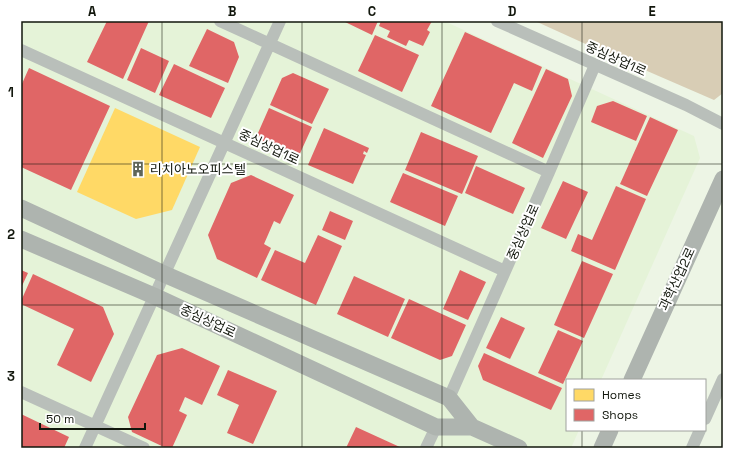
<svg xmlns="http://www.w3.org/2000/svg" width="744" height="469" font-family="'Space Grotesk','Noto Sans KR',sans-serif">
	<style>
		.built { fill: #e5f3d8 }
		.forest { fill: #d8cdb5 }
		.homes { fill: #ffd966 }
		.shops { fill: #e06666 }
		.lines { fill: none; stroke-linecap: round; stroke-linejoin: round }
		.street { stroke: #b9bfba; stroke-width: 12 }
		.secondary { stroke: #aeb4af; stroke-width: 17 }
		.grid { fill: none; stroke: #12170d; stroke-width: 1; stroke-opacity: 0.55 }
		.labels { text-anchor: middle; dominant-baseline: central; stroke-width: 4; stroke-linejoin: round; paint-order: stroke }
		.street-label { font-size: 13px; fill: #12170d; stroke: #fff }
		.poi-label { font-size: 13px; fill: #12170d; stroke: #fff; text-anchor: start }
		.neatline { fill: none; stroke: #12170d; stroke-width: 1.5 }
		.grid-label { font-size: 13px; text-anchor: middle; font-weight: bold; fill: #12170d }
	</style>
	<rect width="100%" height="100%" fill="#edf5e5"/>
	<path class="built" d="M 21,21 L 444,21 L 694,136 L 700,158 L 601,380 L 567,380 L 567,430 L 579,430 L 571,448 L 21,448 Z"/>
	<path class="forest" d="M 535,21 L 723,21 L 723,93 L 714,100 L 601,51 Z"/>
	<path class="homes" d="M 115,108 L 200,147 L 172,210 L 136,219 L 77,192 Z"/>
	<path class="shops" d="M 107,21 L 149,21 L 123,79 L 87,62 Z
		M 343,21 L 378,21 L 372,35 Z
		M 381,21 L 432,21 L 427,30 L 430,32 L 423,46 L 409,40 L 406,46 L 387,37 L 390,31 L 379,26 Z
		M 207,29 L 234,42 L 239,57 L 228,83 L 189,66 Z
		M 465,32 L 542,67 L 532,91 L 514,83 L 491,133 L 431,106 Z
		M 375,35 L 419,55 L 402,92 L 358,71 Z
		M 141,48 L 169,61 L 155,93 L 127,80 Z
		M 174,64 L 225,88 L 211,118 L 159,95 Z
		M 29,68 L 110,106 L 71,190 L 21,167 L 21,86 Z
		M 546,69 L 568,79 L 572,96 L 543,158 L 512,143 Z
		M 293,73 L 329,89 L 312,124 L 270,105 L 282,78 Z
		M 613,101 L 647,116 L 636,141 L 591,122 L 597,106 Z
		M 269,108 L 312,127 L 297,160 L 260,144 L 258,133 Z
		M 650,117 L 678,130 L 647,196 L 620,184 Z
		M 324,128 L 369,148 L 367,153 L 364,151 L 363,154 L 366,155 L 353,184 L 308,165 Z
		M 421,132 L 478,156 L 462,194 L 405,170 Z
		M 476,166 L 525,188 L 513,214 L 465,193 Z
		M 403,173 L 458,196 L 445,226 L 390,202 Z
		M 251,175 L 294,195 L 280,224 L 274,221 L 264,244 L 271,248 L 257,278 L 217,259 L 208,235 L 231,183 Z
		M 563,181 L 588,192 L 566,239 L 541,228 Z
		M 616,186 L 646,199 L 615,270 L 571,251 L 578,234 L 592,240 Z
		M 330,211 L 353,221 L 345,240 L 322,230 Z
		M 318,235 L 342,246 L 316,305 L 261,280 L 275,250 L 305,263 Z
		M 582,261 L 613,274 L 584,338 L 554,325 Z
		M 21,270 L 28,273 L 21,288 Z
		M 460,270 L 486,282 L 468,320 L 443,309 Z
		M 33,274 L 103,307 L 114,334 L 91,382 L 57,365 L 74,329 L 21,304 L 21,301 Z
		M 354,276 L 405,299 L 388,337 L 337,314 Z
		M 409,299 L 466,325 L 452,356 L 440,360 L 391,338 Z
		M 501,317 L 525,328 L 510,359 L 486,348 Z
		M 558,330 L 583,341 L 563,384 L 538,373 Z
		M 182,348 L 220,366 L 202,405 L 185,397 L 179,411 L 187,415 L 172,448 L 166,448 L 132,432 L 128,417 L 157,355 Z
		M 484,353 L 562,388 L 551,410 L 483,380 L 478,366 Z
		M 228,370 L 277,391 L 253,444 L 227,433 L 239,405 L 217,395 Z
		M 21,414 L 69,437 L 64,448 L 21,448 Z
		M 356,427 L 402,448 L 346,448 Z"/>
	<g class="lines">
		<path class="street" d="M 220,21 L 549,172
			M 497,21 L 686,105 L 723,124
			M 21,50 L 505,271
			M 21,392 L 144,448
			M 449,398 L 549,172 L 595,65
			M 705,419 L 723,379
			M 85,448 L 280,21
			M 426,448 L 436,427
			M 692,448 L 700,430"/>
		<path class="secondary" d="M 21,208 L 164,274 L 449,398 L 472,427
			M 21,239 L 154,296 L 436,427 L 472,427 L 519,448
			M 632,380 L 723,179
			M 602,448 L 610,430"/>
	</g>
	<path class="grid" d="M 162,21 L 162,448M 302,21 L 302,448M 442,21 L 442,448M 582,21 L 582,380M 21,164 L 723,164M 21,305 L 723,305M 582,430 L 582,448"/>
	<defs>
		<g id="building-bare" transform="scale(1.2)"><path d="M-4-6H4V6H1V3H-1V6H-4ZM-2.5-4.3h1.7v1.8h-1.7ZM.8-4.3h1.7v1.8H.8ZM-2.5-1h1.7V.8h-1.7ZM.8-1h1.7V.8H.8Z" fill="#5f6559" stroke="#fff" stroke-width="2.5" paint-order="stroke"/></g>
	</defs>
	<g fill-rule="evenodd">
		<use href="#building-bare" x="138" y="169"/>
	</g>
	<g class="labels">
		<g class="street-label">
			<text transform="translate(616 59) rotate(24)">중심상업1로</text>
			<text transform="translate(269 147) rotate(25)">중심상업1로</text>
			<text transform="translate(523 232) rotate(-66)">중심상업로</text>
			<text transform="translate(677 279) rotate(-65)">과학산업2로</text>
			<text transform="translate(208 321) rotate(25)">중심상업로</text>
		</g>
		<g class="poi-label">
			<text x="150" y="169">리치아노오피스텔</text>
		</g>
	</g>
	<rect width="744" height="469" fill="none" stroke="#ffffff" stroke-width="44"/>
	<rect x="566" y="379" width="140" height="52" fill="#ffffff" stroke="#a0a29e"/>
	<rect x="574" y="389" width="20" height="12" fill="#ffd966" stroke="#a0a29e"/>
	<text x="602" y="399" font-size="12" fill="#12170d">Homes</text>
	<rect x="574" y="409" width="20" height="12" fill="#e06666" stroke="#a0a29e"/>
	<text x="602" y="419" font-size="12" fill="#12170d">Shops</text>
	<path d="M40 423v6h105v-6" fill="none" stroke="#12170d" stroke-width="2"/>
	<text x="46" y="423" font-size="12" fill="#12170d" stroke="#ffffff" stroke-width="3" paint-order="stroke">50 m</text>
	<rect x="22" y="22" width="700" height="425" class="neatline"/>
	<g class="grid-label">
		<text x="92" y="16">A</text>
		<text x="232" y="16">B</text>
		<text x="372" y="16">C</text>
		<text x="512" y="16">D</text>
		<text x="652" y="16">E</text>
		<text x="11" y="97">1</text>
		<text x="11" y="239">2</text>
		<text x="11" y="381">3</text>
	</g>
</svg>
